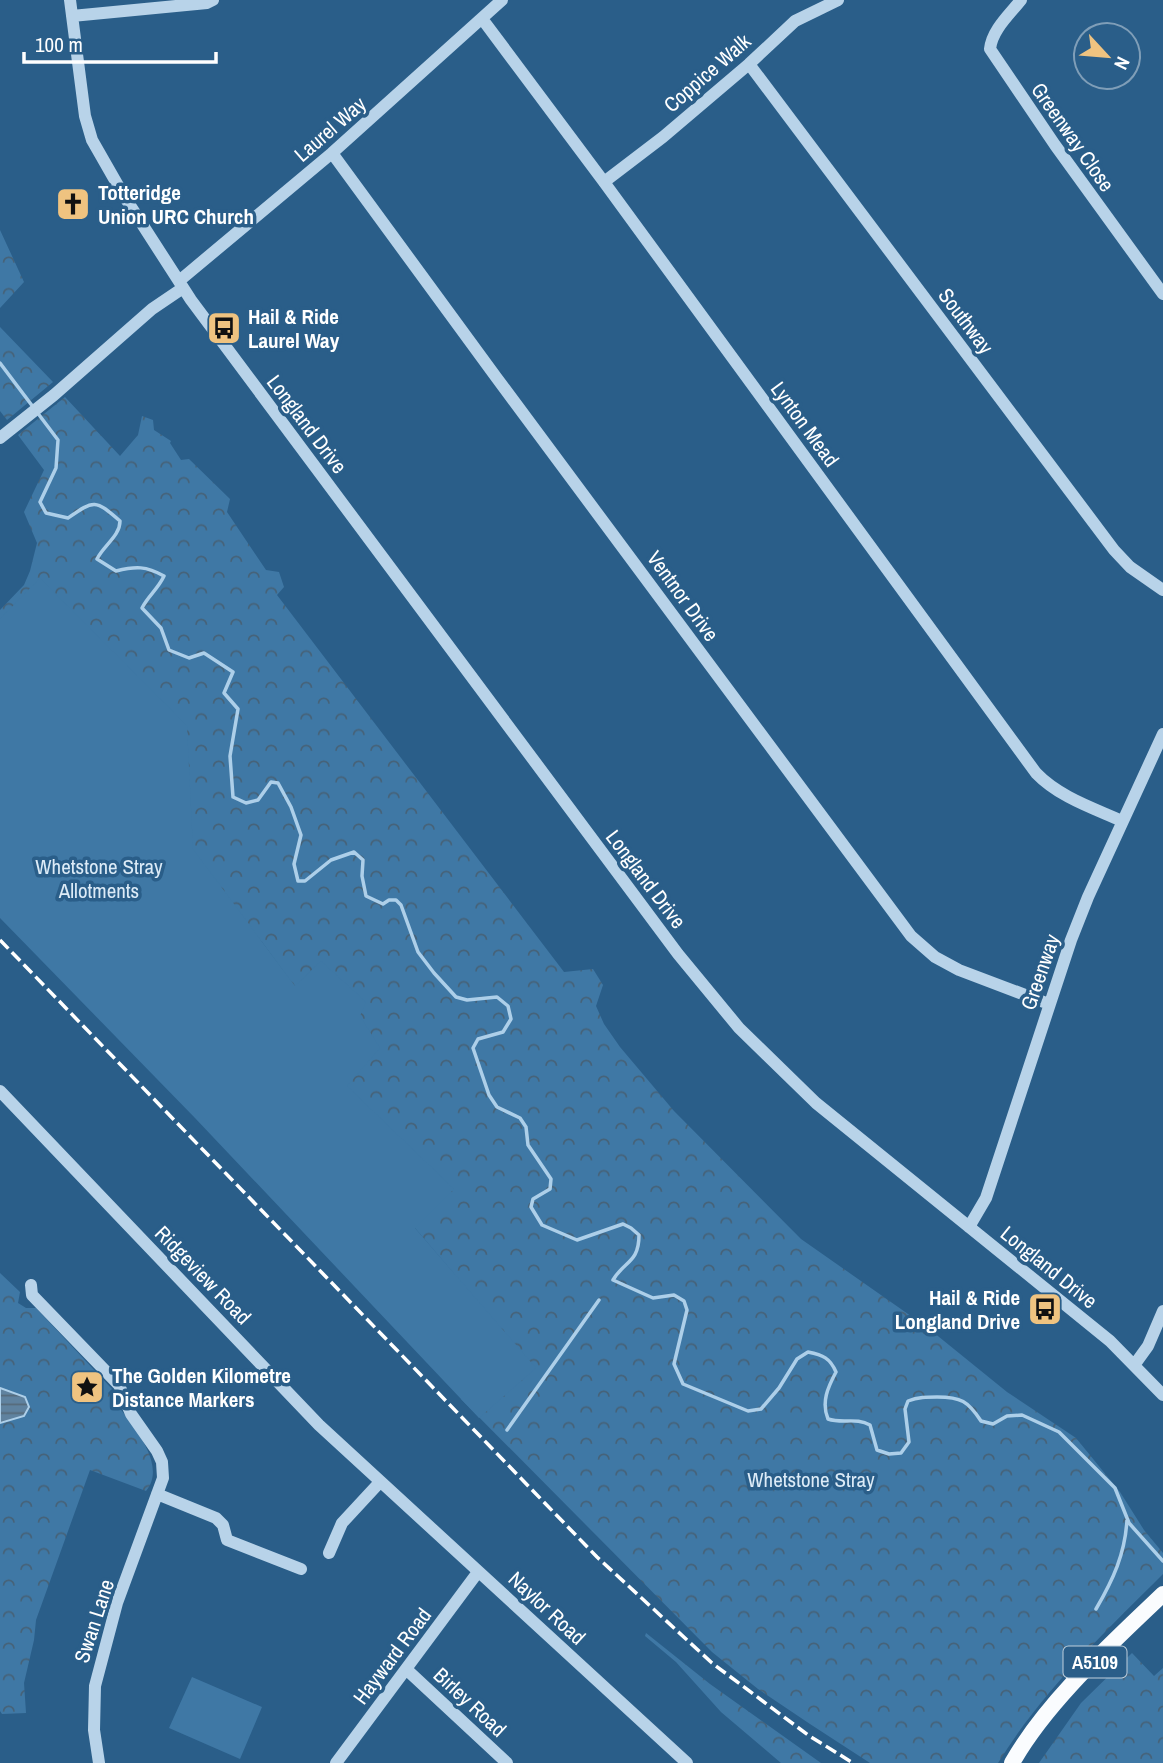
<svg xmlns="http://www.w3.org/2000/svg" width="1163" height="1763" font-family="'Archivo Narrow',sans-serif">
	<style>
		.forest { fill: url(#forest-crowns) }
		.garden { fill: #3f78a5 }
		.water { fill: url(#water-rules); stroke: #adcfe9; stroke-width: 2 }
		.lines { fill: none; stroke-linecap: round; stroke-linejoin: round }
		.stream { stroke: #adcfe9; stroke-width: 3.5 }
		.minor { stroke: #b8d3e9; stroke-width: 12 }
		.major { stroke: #fafcfe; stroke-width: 16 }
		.rail { stroke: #fff; stroke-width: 3.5; stroke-dasharray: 12 5; stroke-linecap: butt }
		.labels { text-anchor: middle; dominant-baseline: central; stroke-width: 7; stroke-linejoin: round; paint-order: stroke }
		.shield { fill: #2a5e89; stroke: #bfcfdc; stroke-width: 2 }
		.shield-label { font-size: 19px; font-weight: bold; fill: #fff }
		.street-label { font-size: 21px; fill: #fff; stroke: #2a5e89 }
		.poi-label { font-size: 21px; font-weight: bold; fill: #fff; stroke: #2a5e89; text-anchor: start }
		.park-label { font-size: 21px; fill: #dcebf7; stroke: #2a5e89 }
	</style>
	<defs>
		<pattern id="forest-crowns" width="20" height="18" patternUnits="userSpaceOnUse" patternTransform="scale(1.75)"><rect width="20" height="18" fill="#3f78a5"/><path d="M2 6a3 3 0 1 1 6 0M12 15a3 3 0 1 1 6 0" fill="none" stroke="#466278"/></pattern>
		<pattern id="water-rules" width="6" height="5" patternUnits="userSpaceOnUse" patternTransform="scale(1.75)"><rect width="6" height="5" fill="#5f829f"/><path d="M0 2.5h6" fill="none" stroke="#566a7a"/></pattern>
	</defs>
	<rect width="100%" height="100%" fill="#2a5e89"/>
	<path class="forest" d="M 0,230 L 24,282 L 0,308 Z
		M 0,327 L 53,382 L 7,420 L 0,411 Z
		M 65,397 L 120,456 L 138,435 L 142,416 L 153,420 L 154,430 L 171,441 L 170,443 L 181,460 L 189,459 L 230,499 L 227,512 L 266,570 L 279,572 L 284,587 L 277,595 L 564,972 L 593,969 L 603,985 L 596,1006 L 604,1024 L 620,1047 L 674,1111 L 801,1239 L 928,1328 L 1007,1392 L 1076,1438 L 1120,1492 L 1144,1530 L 1163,1553 L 1163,1574 C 1102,1635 1044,1689 998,1763 L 870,1763 L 810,1724 L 758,1689 L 712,1652 L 461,1399 L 465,1378 L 455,1275 L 415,1228 L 348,1108 L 295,987 L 262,942 L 0,650 L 0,610 L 24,585 L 30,571 L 37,543 L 24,512 L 44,470 L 18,435 Z
		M 0,1273 L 20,1292 L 18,1303 L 26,1308 L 36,1308 L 112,1389 L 108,1393 C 125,1417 170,1462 146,1491 L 90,1470 L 36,1620 L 34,1640 L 24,1683 L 26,1713 L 2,1714 L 0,1711 Z
		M 646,1633 L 710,1684 L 821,1763 L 781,1763 L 721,1712 L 676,1662 L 645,1636 Z
		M 1132,1653 L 1154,1676 L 1163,1668 L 1163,1763 L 1039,1763 L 1081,1703 Z"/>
	<path class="garden" d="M 40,578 L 187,726 L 193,849 L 295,986 L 321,961 L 366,1002 L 360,1016 L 380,1048 L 347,1086 L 454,1189 L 415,1228 L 536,1368 L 479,1418 L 195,1118 L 0,918 L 0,619 Z
		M 192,1677 L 262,1707 L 240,1759 L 169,1728 Z"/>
	<path class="water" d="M 0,1388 L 25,1397 L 29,1407 L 24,1416 L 0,1423 Z"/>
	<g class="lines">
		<path class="stream" d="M 0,363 L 58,440 L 56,468 L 40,502 L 46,513 L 68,518 C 94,500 95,499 120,521 C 120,536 104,545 97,559 L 116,571 C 136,566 146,566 164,576 C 158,589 148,596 142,608 L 161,628 L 169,650 L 189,658 L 204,653 L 233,672 L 224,693 L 238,709 L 230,756 L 233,797 L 246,803 L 258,800 L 271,782 L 278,783 L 291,807 L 301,835 L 294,864 L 298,881 L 305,881 L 331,860 L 354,852 L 363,860 L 362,876 L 366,896 L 383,904 L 389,900 L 396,900 L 401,905 L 418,952 L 434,973 L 456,997 L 467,1000 L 497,997 L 508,1006 L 511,1019 L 503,1032 L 478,1039 L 473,1048 L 489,1095 L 497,1107 L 520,1118 L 526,1127 L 528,1145 L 551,1179 L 550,1189 L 533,1199 L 531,1207 L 542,1225 L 577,1240 L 623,1224 L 631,1228 L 639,1235 C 639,1263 624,1261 613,1280 L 653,1298 L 674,1295 L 684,1301 L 687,1310 L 674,1364 L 683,1384 L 748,1411 L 761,1409 L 779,1388 L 797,1359 L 808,1352 C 823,1355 830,1358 836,1372 C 828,1387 821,1402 828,1419 C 843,1424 856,1417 870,1425 L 877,1450 L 889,1454 L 901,1453 L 909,1442 L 905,1409 L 908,1401 C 918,1397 927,1397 937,1397 C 961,1397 968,1401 981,1421 L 993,1424 L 1007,1416 L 1022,1415 L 1059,1432 L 1115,1488 L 1129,1523 L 1163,1561
			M 507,1430 L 599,1300
			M 1096,1609 C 1113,1580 1125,1554 1127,1520"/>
		<path class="minor" d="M 70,0 L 85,116 L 92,140 L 124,196 L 191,300 L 678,954 L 739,1028 L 816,1103 L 1110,1341 L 1163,1395
			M 1021,0 C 1009,15 992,30 990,49 L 1055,145 L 1163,294
			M 72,16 L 207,3 L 213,0
			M 483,20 L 604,182 L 1036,773 C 1059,797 1093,808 1122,821
			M 749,64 L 1114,550 L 1130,567 L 1163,590
			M 332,153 L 496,377 L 911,936 L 935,957 L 959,970 L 1049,1004
			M 604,182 L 663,137 L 749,64 L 795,21 L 838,0
			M 179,281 L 332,153 L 502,0
			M 0,438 L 54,395 L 152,309 L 183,288
			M 0,1091 L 319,1425 L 687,1763
			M 969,1227 L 986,1198 L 1071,940 L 1088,897 L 1163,734
			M 31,1285 L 32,1295 L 119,1385 L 131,1414 L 157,1451 L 162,1462 L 163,1478 L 117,1603 L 95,1686 L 94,1730 L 99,1763
			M 1135,1364 L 1148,1346 L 1163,1311
			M 157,1494 L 216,1518 L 223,1525 L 227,1540 L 301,1569
			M 329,1553 L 342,1523 L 380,1482
			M 406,1669 L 507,1763
			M 336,1763 L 478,1572"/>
		<path class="major" d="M 1012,1763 C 1047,1701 1112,1643 1163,1594"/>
		<path class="rail" d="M 0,940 L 597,1557 L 712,1663 L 808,1735 L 853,1763"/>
	</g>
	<defs>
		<g id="church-square" transform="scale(1.75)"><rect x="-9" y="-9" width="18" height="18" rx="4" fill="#efc380" stroke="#2a5e89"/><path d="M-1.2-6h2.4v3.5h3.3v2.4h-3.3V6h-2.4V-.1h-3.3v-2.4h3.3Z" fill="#111"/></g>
		<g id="bus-square" transform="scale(1.75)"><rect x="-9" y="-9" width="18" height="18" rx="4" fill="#efc380" stroke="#2a5e89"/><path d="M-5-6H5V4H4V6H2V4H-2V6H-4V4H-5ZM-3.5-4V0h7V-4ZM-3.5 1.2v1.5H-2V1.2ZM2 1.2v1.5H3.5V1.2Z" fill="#111"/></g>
		<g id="sight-square" transform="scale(1.75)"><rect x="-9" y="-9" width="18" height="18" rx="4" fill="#efc380" stroke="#2a5e89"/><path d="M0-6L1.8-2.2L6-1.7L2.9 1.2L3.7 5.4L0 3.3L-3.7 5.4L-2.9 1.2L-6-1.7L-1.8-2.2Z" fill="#111"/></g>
	</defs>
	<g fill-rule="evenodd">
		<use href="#church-square" x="73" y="204"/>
		<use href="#bus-square" x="224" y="328"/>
		<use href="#bus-square" x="1045" y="1309"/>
		<use href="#sight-square" x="87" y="1387"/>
	</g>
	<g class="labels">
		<rect class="shield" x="1063.5" y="1646.5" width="63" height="31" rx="5"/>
		<g class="shield-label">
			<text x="1095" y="1662">A5109</text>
		</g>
		<g class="street-label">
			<text transform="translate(707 73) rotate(-41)">Coppice Walk</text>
			<text transform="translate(330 129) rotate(-41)">Laurel Way</text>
			<text transform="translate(1073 137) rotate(55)">Greenway Close</text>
			<text transform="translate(966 321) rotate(53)">Southway</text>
			<text transform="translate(307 424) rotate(53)">Longland Drive</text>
			<text transform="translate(805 424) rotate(54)">Lynton Mead</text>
			<text transform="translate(683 596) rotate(54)">Ventnor Drive</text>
			<text transform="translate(646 879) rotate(53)">Longland Drive</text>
			<text transform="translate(1040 972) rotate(-71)">Greenway</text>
			<text transform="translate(1049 1267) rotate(39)">Longland Drive</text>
			<text transform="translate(203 1275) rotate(46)">Ridgeview Road</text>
			<text transform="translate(547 1608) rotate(43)">Naylor Road</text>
			<text transform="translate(94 1621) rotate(-72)">Swan Lane</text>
			<text transform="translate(392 1656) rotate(-53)">Hayward Road</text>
			<text transform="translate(470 1702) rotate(43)">Birley Road</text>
		</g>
		<g class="poi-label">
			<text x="98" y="192">Totteridge<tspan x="98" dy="24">Union URC Church</tspan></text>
			<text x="248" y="316">Hail &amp; Ride<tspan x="248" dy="24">Laurel Way</tspan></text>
			<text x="1020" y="1297" text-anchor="end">Hail &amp; Ride<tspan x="1020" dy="24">Longland Drive</tspan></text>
			<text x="112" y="1375">The Golden Kilometre<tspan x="112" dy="24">Distance Markers</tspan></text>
		</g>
		<g class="park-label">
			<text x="99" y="866">Whetstone Stray<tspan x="99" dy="24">Allotments</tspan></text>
			<text x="811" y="1479">Whetstone Stray</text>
		</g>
	</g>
	<g transform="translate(1107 56) rotate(116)"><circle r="33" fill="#2a5e89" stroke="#7f9eb8" stroke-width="2"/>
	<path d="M0-5L12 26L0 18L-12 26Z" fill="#efc380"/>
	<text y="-10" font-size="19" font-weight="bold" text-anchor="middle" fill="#ffffff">N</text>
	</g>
	<path d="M24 52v10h192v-10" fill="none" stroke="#ffffff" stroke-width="3.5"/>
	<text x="35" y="52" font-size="21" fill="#ffffff" stroke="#2a5e89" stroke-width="5" paint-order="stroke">100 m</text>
</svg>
